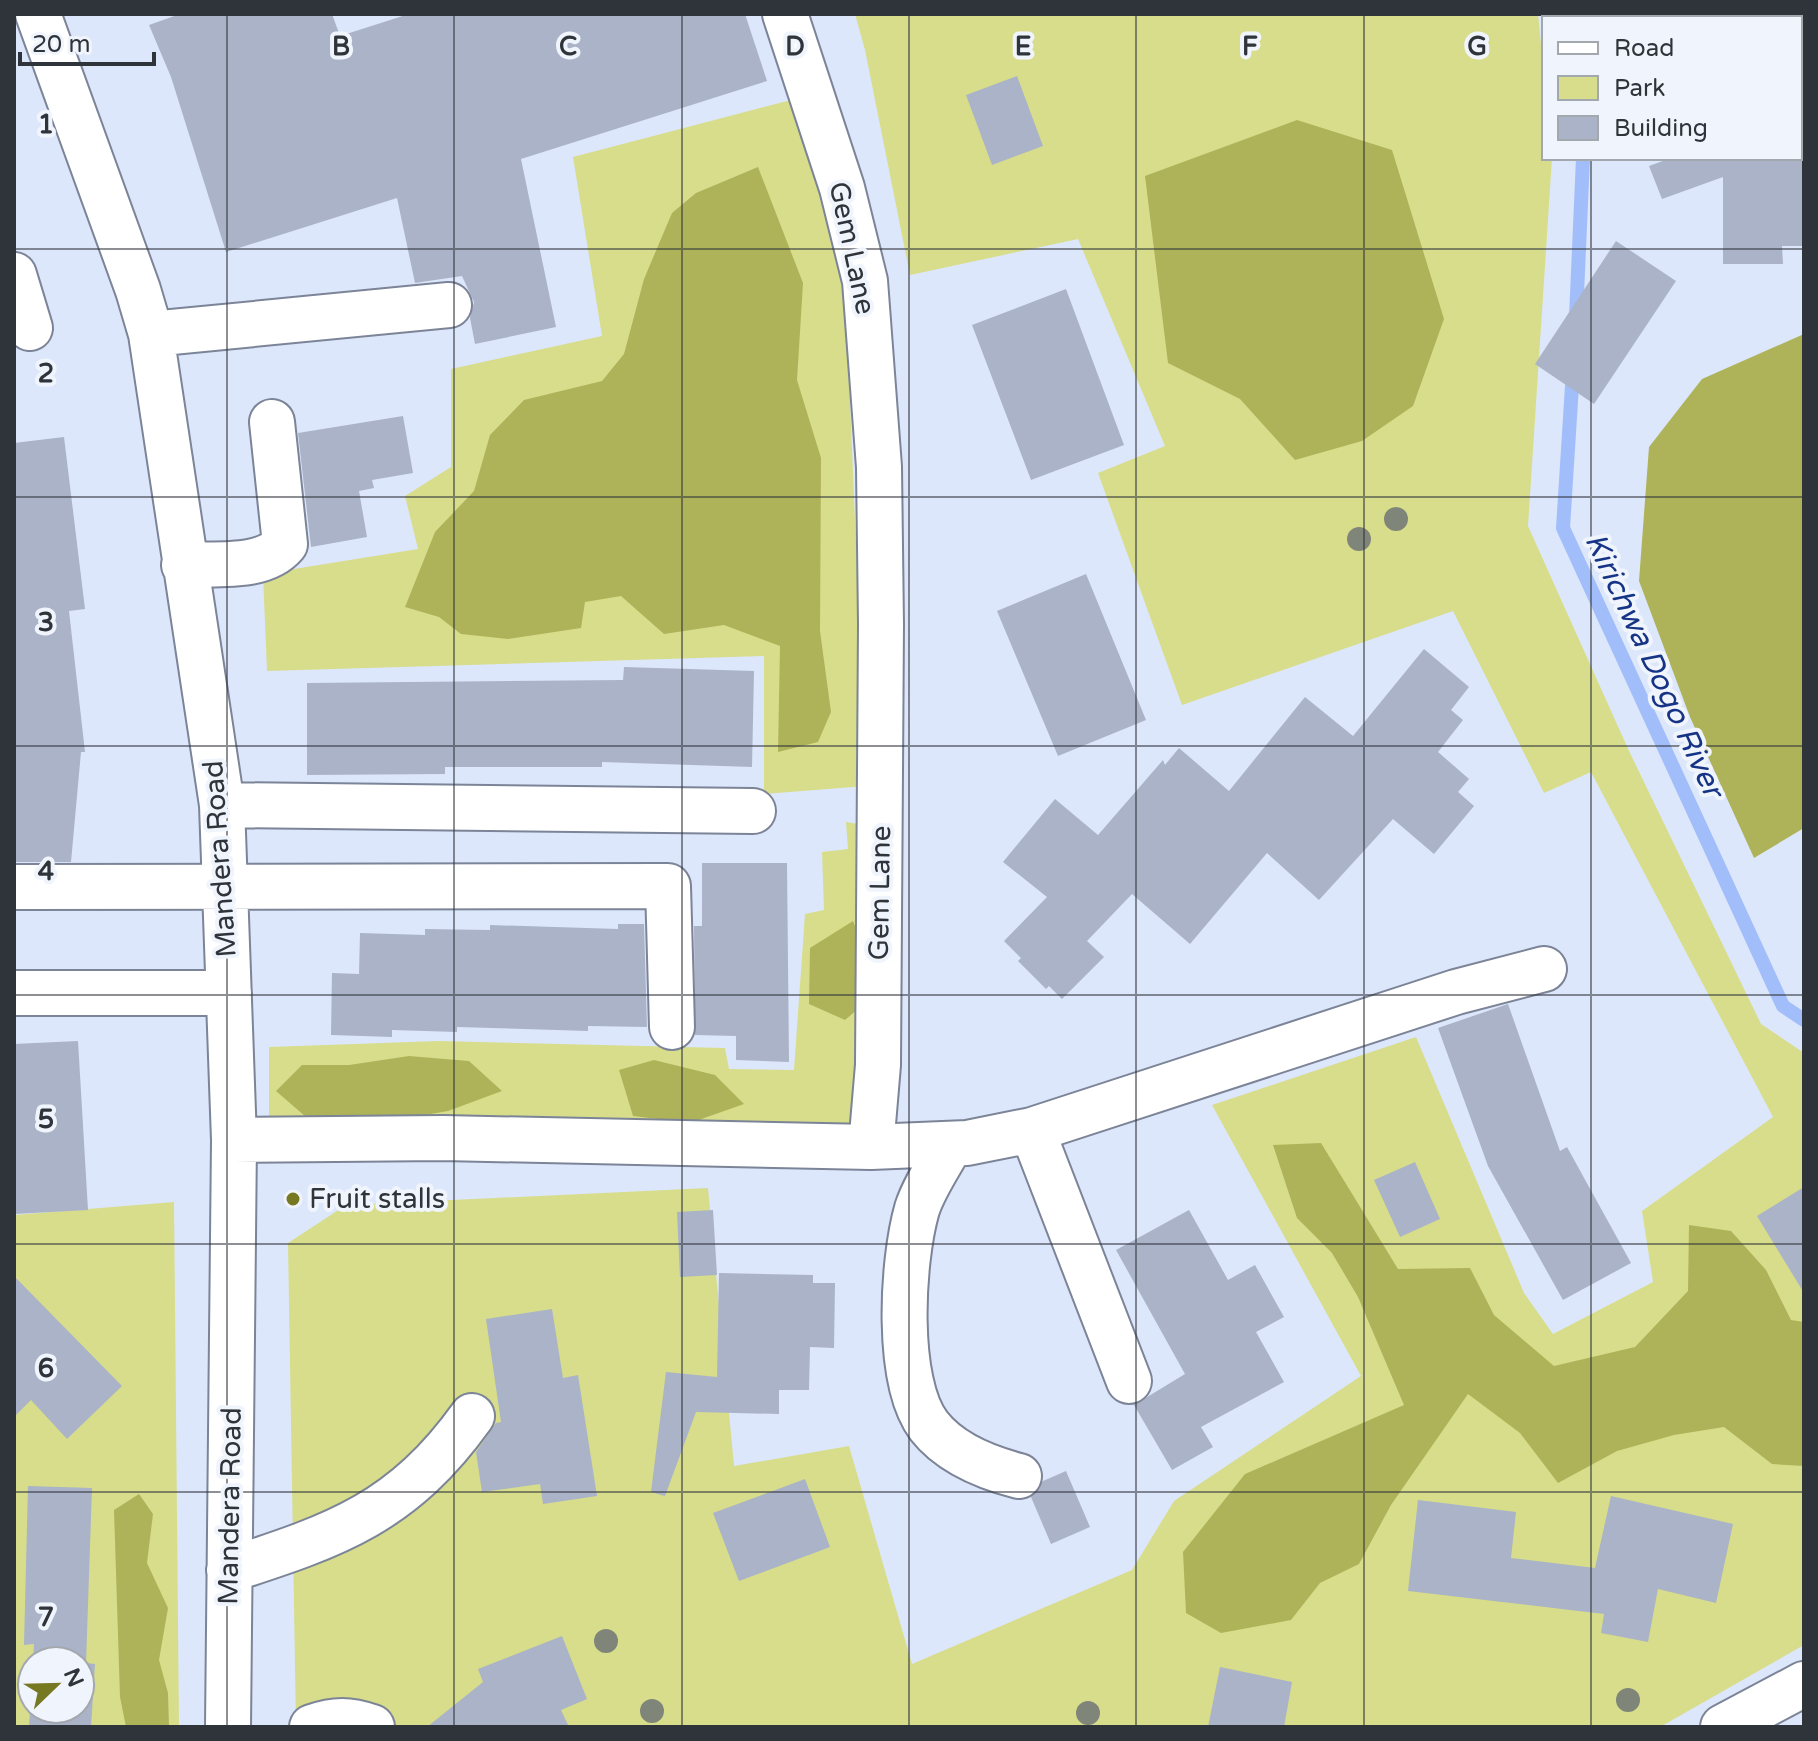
<svg xmlns="http://www.w3.org/2000/svg" width="1818" height="1741" font-family="'Varela Round',sans-serif">
	<style>
		.green { fill: #d7dd8a; fill-rule: evenodd }
		.forest { fill: #aeb35a }
		.lines { fill: none; stroke-linecap: round; stroke-linejoin: round }
		.stream { stroke: #a2befa; stroke-width: 14 }
		.building { fill: #aab3c7 }
		.minor-casing { stroke: #7c8497; stroke-width: 48 }
		.minor { stroke: #fff; stroke-width: 44 }
		.tree { fill: #808579 }
		.grid { fill: none; stroke: #2f333a; stroke-width: 2; stroke-opacity: 0.55 }
		.poi-dot { fill: #767922; stroke: #f0f4fc; stroke-width: 3 }
		.labels { text-anchor: middle; dominant-baseline: central; stroke-width: 8; stroke-linejoin: round; paint-order: stroke }
		.street-label { font-size: 28px; fill: #2f333a; stroke: #f0f4fc }
		.poi-label { font-size: 28px; fill: #2f333a; stroke: #f0f4fc; text-anchor: start }
		.water-label { font-size: 30px; font-style: italic; fill: #163486; stroke: #f0f4fc }
		.grid-label { font-size: 26px; text-anchor: middle; font-weight: bold; fill: #2f333a; stroke: #f0f4fc; stroke-width: 8; stroke-linejoin: round; paint-order: stroke }
	</style>
	<rect width="100%" height="100%" fill="#dde7fb"/>
	<path class="green" d="M 855,14 L 1538,14 L 1544,75 L 1544,158 L 1552,158 L 1528,526 L 1629,751 L 1761,1024 L 1804,1053 L 1804,1645 L 1660,1727 L 296,1727 L 288,1243 L 346,1205 L 708,1188 L 734,1466 L 849,1446 L 912,1664 L 1132,1570 L 1174,1501 L 1361,1376 L 1212,1105 L 1416,1037 L 1524,1293 L 1553,1334 L 1653,1282 L 1642,1211 L 1773,1117 L 1591,772 L 1544,793 L 1453,611 L 1182,705 L 1098,473 L 1165,446 L 1078,239 L 910,275 L 865,50 Z
		M 795,99 L 845,280 L 866,786 L 764,794 L 764,656 L 267,671 L 263,574 L 418,549 L 405,496 L 451,467 L 451,369 L 602,336 L 573,157 Z
		M 846,822 L 871,826 L 864,1138 L 269,1131 L 269,1047 L 439,1041 L 725,1048 L 729,1069 L 794,1070 L 805,914 L 824,910 L 822,852 L 848,849 Z
		M 174,1202 L 179,1727 L 14,1727 L 14,1215 ZM 32,1661 L 80,1661 L 80,1709 L 32,1709 Z"/>
	<path class="forest" d="M 1297,120 L 1392,150 L 1444,319 L 1413,406 L 1362,441 L 1295,460 L 1240,399 L 1168,363 L 1145,176 Z
		M 758,167 L 803,283 L 797,380 L 821,458 L 820,631 L 831,712 L 818,742 L 778,752 L 780,646 L 724,625 L 664,634 L 621,596 L 585,602 L 581,628 L 508,639 L 461,634 L 439,617 L 405,607 L 435,532 L 474,491 L 490,435 L 524,400 L 602,381 L 624,354 L 644,279 L 672,213 L 696,193 Z
		M 1804,334 L 1804,828 L 1754,858 L 1690,717 L 1639,581 L 1649,447 L 1702,379 Z
		M 853,921 L 866,955 L 865,1003 L 845,1020 L 809,1004 L 810,948 Z
		M 409,1056 L 469,1061 L 502,1091 L 448,1111 L 372,1124 L 306,1117 L 276,1091 L 302,1065 L 349,1065 Z
		M 654,1060 L 715,1075 L 744,1104 L 690,1123 L 633,1116 L 619,1070 Z
		M 1321,1143 L 1398,1269 L 1470,1268 L 1494,1315 L 1554,1366 L 1635,1347 L 1688,1291 L 1689,1225 L 1731,1231 L 1766,1270 L 1791,1320 L 1804,1322 L 1804,1466 L 1772,1464 L 1724,1427 L 1674,1435 L 1617,1451 L 1558,1483 L 1520,1433 L 1468,1394 L 1391,1505 L 1359,1564 L 1320,1583 L 1291,1620 L 1221,1633 L 1186,1613 L 1183,1552 L 1245,1474 L 1404,1405 L 1358,1297 L 1332,1253 L 1297,1218 L 1273,1145 Z
		M 139,1494 L 153,1514 L 147,1563 L 168,1608 L 159,1660 L 168,1693 L 169,1727 L 126,1727 L 120,1697 L 114,1510 Z"/>
	<g class="lines">
		<path class="stream" d="M 1576,14 L 1576,18
			M 1576,317 L 1583,158
			M 1573,370 L 1563,528 L 1783,1006 L 1804,1020"/>
	</g>
	<path class="building" d="M 180,14 L 332,14 L 340,36 L 409,14 L 745,14 L 767,81 L 521,159 L 556,327 L 475,344 L 470,318 L 474,302 L 462,276 L 415,283 L 397,198 L 226,252 L 171,77 L 149,25 Z
		M 1017,76 L 1043,146 L 992,165 L 966,95 Z
		M 1671,158 L 1804,158 L 1804,246 L 1782,246 L 1783,264 L 1723,264 L 1723,177 L 1662,199 L 1649,166 Z
		M 1616,241 L 1676,281 L 1594,404 L 1535,364 Z
		M 1066,289 L 1124,445 L 1031,480 L 972,325 Z
		M 403,416 L 413,473 L 372,480 L 374,488 L 359,491 L 367,537 L 311,547 L 298,433 Z
		M 64,437 L 85,609 L 69,611 L 85,752 L 81,752 L 71,862 L 14,862 L 14,443 Z
		M 1086,574 L 1146,720 L 1058,756 L 997,611 Z
		M 1424,649 L 1469,687 L 1451,710 L 1463,720 L 1438,752 L 1469,779 L 1458,792 L 1474,806 L 1434,854 L 1393,819 L 1319,900 L 1267,853 L 1190,944 L 1132,894 L 1087,941 L 1104,957 L 1062,999 L 1049,986 L 1046,989 L 1018,961 L 1021,958 L 1004,941 L 1047,897 L 1003,862 L 1055,799 L 1098,835 L 1163,760 L 1165,765 L 1179,748 L 1229,791 L 1305,697 L 1353,736 Z
		M 624,667 L 754,671 L 752,767 L 602,762 L 602,767 L 445,767 L 445,774 L 307,775 L 307,683 L 623,680 Z
		M 702,863 L 787,863 L 789,1062 L 736,1060 L 736,1036 L 695,1035 L 694,926 L 702,926 Z
		M 618,924 L 644,924 L 647,1027 L 588,1026 L 588,1031 L 457,1027 L 457,1032 L 392,1030 L 392,1037 L 331,1035 L 332,973 L 359,974 L 360,933 L 425,935 L 425,929 L 490,930 L 490,925 L 618,929 Z
		M 1508,1004 L 1560,1151 L 1567,1147 L 1631,1263 L 1563,1300 L 1488,1166 L 1438,1028 Z
		M 78,1041 L 88,1210 L 14,1214 L 14,1044 Z
		M 1415,1162 L 1440,1219 L 1400,1237 L 1374,1180 Z
		M 1804,1187 L 1804,1293 L 1757,1216 Z
		M 713,1210 L 717,1275 L 680,1277 L 677,1212 Z
		M 1189,1210 L 1228,1280 L 1255,1265 L 1284,1317 L 1256,1332 L 1284,1382 L 1201,1427 L 1213,1447 L 1172,1470 L 1134,1405 L 1185,1374 L 1116,1250 Z
		M 719,1273 L 813,1275 L 813,1283 L 835,1283 L 834,1348 L 810,1347 L 809,1390 L 779,1390 L 779,1414 L 696,1412 L 665,1496 L 651,1492 L 666,1372 L 717,1377 Z
		M 14,1276 L 122,1386 L 67,1439 L 31,1400 L 14,1417 Z
		M 552,1309 L 563,1378 L 578,1375 L 597,1496 L 543,1504 L 540,1484 L 482,1492 L 476,1452 L 496,1423 L 501,1422 L 486,1319 Z
		M 1066,1471 L 1090,1527 L 1051,1544 L 1031,1497 L 1043,1481 Z
		M 805,1479 L 830,1547 L 739,1581 L 713,1513 Z
		M 28,1486 L 92,1488 L 86,1663 L 95,1664 L 91,1727 L 29,1727 L 32,1676 L 32,1709 L 80,1709 L 80,1661 L 33,1661 L 34,1644 L 24,1645 Z
		M 1611,1496 L 1733,1524 L 1716,1603 L 1658,1589 L 1648,1642 L 1601,1633 L 1604,1614 L 1408,1591 L 1418,1500 L 1516,1512 L 1511,1558 L 1595,1568 Z
		M 562,1636 L 587,1699 L 561,1710 L 569,1727 L 427,1727 L 483,1682 L 478,1669 Z
		M 1220,1667 L 1292,1682 L 1284,1727 L 1208,1727 Z"/>
	<g class="lines">
		<g class="minor-casing">
			<path id="minor" d="M 38,14 L 138,290 L 151,334 L 222,805 L 234,1140 L 228,1727
				M 14,275 L 30,328
				M 151,334 L 449,305
				M 184,565 C 216,563 263,570 285,544 L 272,422
				M 222,805 L 753,811
				M 14,887 L 668,886 L 672,1027
				M 14,993 L 229,993
				M 1032,1130 L 1129,1381
				M 234,1140 L 443,1138 L 871,1147 L 878,1065 L 881,624 L 879,467 L 865,281 L 842,188 L 785,14
				M 951,1144 C 940,1164 924,1187 917,1209 C 902,1261 895,1382 929,1426 C 950,1453 988,1468 1019,1476
				M 871,1147 L 967,1143 L 1032,1130 L 1456,992 L 1544,969
				M 229,1570 C 338,1535 403,1512 472,1416
				M 312,1727 C 335,1719 349,1719 372,1727
				M 1723,1727 L 1804,1684"/>
		</g>
		<use href="#minor" class="minor"/>
	</g>
	<g class="tree">
		<circle cx="1396" cy="519" r="12"/>
		<circle cx="1359" cy="539" r="12"/>
		<circle cx="606" cy="1641" r="12"/>
		<circle cx="1628" cy="1700" r="12"/>
		<circle cx="652" cy="1711" r="12"/>
		<circle cx="1088" cy="1713" r="12"/>
	</g>
	<path class="grid" d="M 227,14 L 227,1727M 454,14 L 454,1727M 682,14 L 682,1727M 909,14 L 909,1727M 1136,14 L 1136,1727M 1364,14 L 1364,1727M 1591,14 L 1591,18M 1591,158 L 1591,1727M 14,249 L 1804,249M 14,497 L 1804,497M 14,746 L 1804,746M 14,995 L 1804,995M 14,1244 L 1804,1244M 14,1492 L 1804,1492"/>
	<circle class="poi-dot" cx="293" cy="1199" r="8"/>
	<g class="labels">
		<g class="street-label">
			<text transform="translate(852 248) rotate(78)">Gem Lane</text>
			<text transform="translate(220 859) rotate(-94)">Mandera Road</text>
			<text transform="translate(880 893) rotate(-89)">Gem Lane</text>
			<text transform="translate(230 1506) rotate(-89)">Mandera Road</text>
		</g>
		<g class="poi-label">
			<text x="309" y="1199">Fruit stalls</text>
		</g>
		<g class="water-label">
			<text transform="translate(1654 665) rotate(65)">Kirichwa Dogo River</text>
		</g>
	</g>
	<g class="grid-label">
		<text x="341" y="55">B</text>
		<text x="568" y="55">C</text>
		<text x="795" y="55">D</text>
		<text x="1023" y="55">E</text>
		<text x="1250" y="55">F</text>
		<text x="1477" y="55">G</text>
		<text x="46" y="133">1</text>
		<text x="46" y="382">2</text>
		<text x="46" y="631">3</text>
		<text x="46" y="880">4</text>
		<text x="46" y="1128">5</text>
		<text x="46" y="1377">6</text>
		<text x="46" y="1626">7</text>
	</g>
	<rect width="1818" height="1741" fill="none" stroke="#2f333a" stroke-width="32"/>
	<rect x="1542" y="16" width="260" height="144" fill="#f0f4fc" stroke="#a3a7ae" stroke-width="2"/>
	<rect x="1558" y="42" width="40" height="12" fill="#ffffff" stroke="#a3a7ae" stroke-width="2"/>
	<text x="1614" y="56" font-size="24" fill="#2f333a">Road</text>
	<rect x="1558" y="76" width="40" height="24" fill="#d7dd8a" stroke="#a3a7ae" stroke-width="2"/>
	<text x="1614" y="96" font-size="24" fill="#2f333a">Park</text>
	<rect x="1558" y="116" width="40" height="24" fill="#aab3c7" stroke="#a3a7ae" stroke-width="2"/>
	<text x="1614" y="136" font-size="24" fill="#2f333a">Building</text>
	<g transform="translate(56 1685) rotate(67)"><circle r="38" fill="#f0f4fc" stroke="#a3a7ae" stroke-width="2"/>
	<path d="M0-6L14 30L0 20L-14 30Z" fill="#767922"/>
	<text y="-12" font-size="22" font-weight="bold" text-anchor="middle" fill="#2f333a">N</text>
	</g>
	<path d="M20 52v12h134v-12" fill="none" stroke="#2f333a" stroke-width="4"/>
	<text x="32" y="52" font-size="24" fill="#2f333a" stroke="#f0f4fc" stroke-width="6" paint-order="stroke">20 m</text>
</svg>
